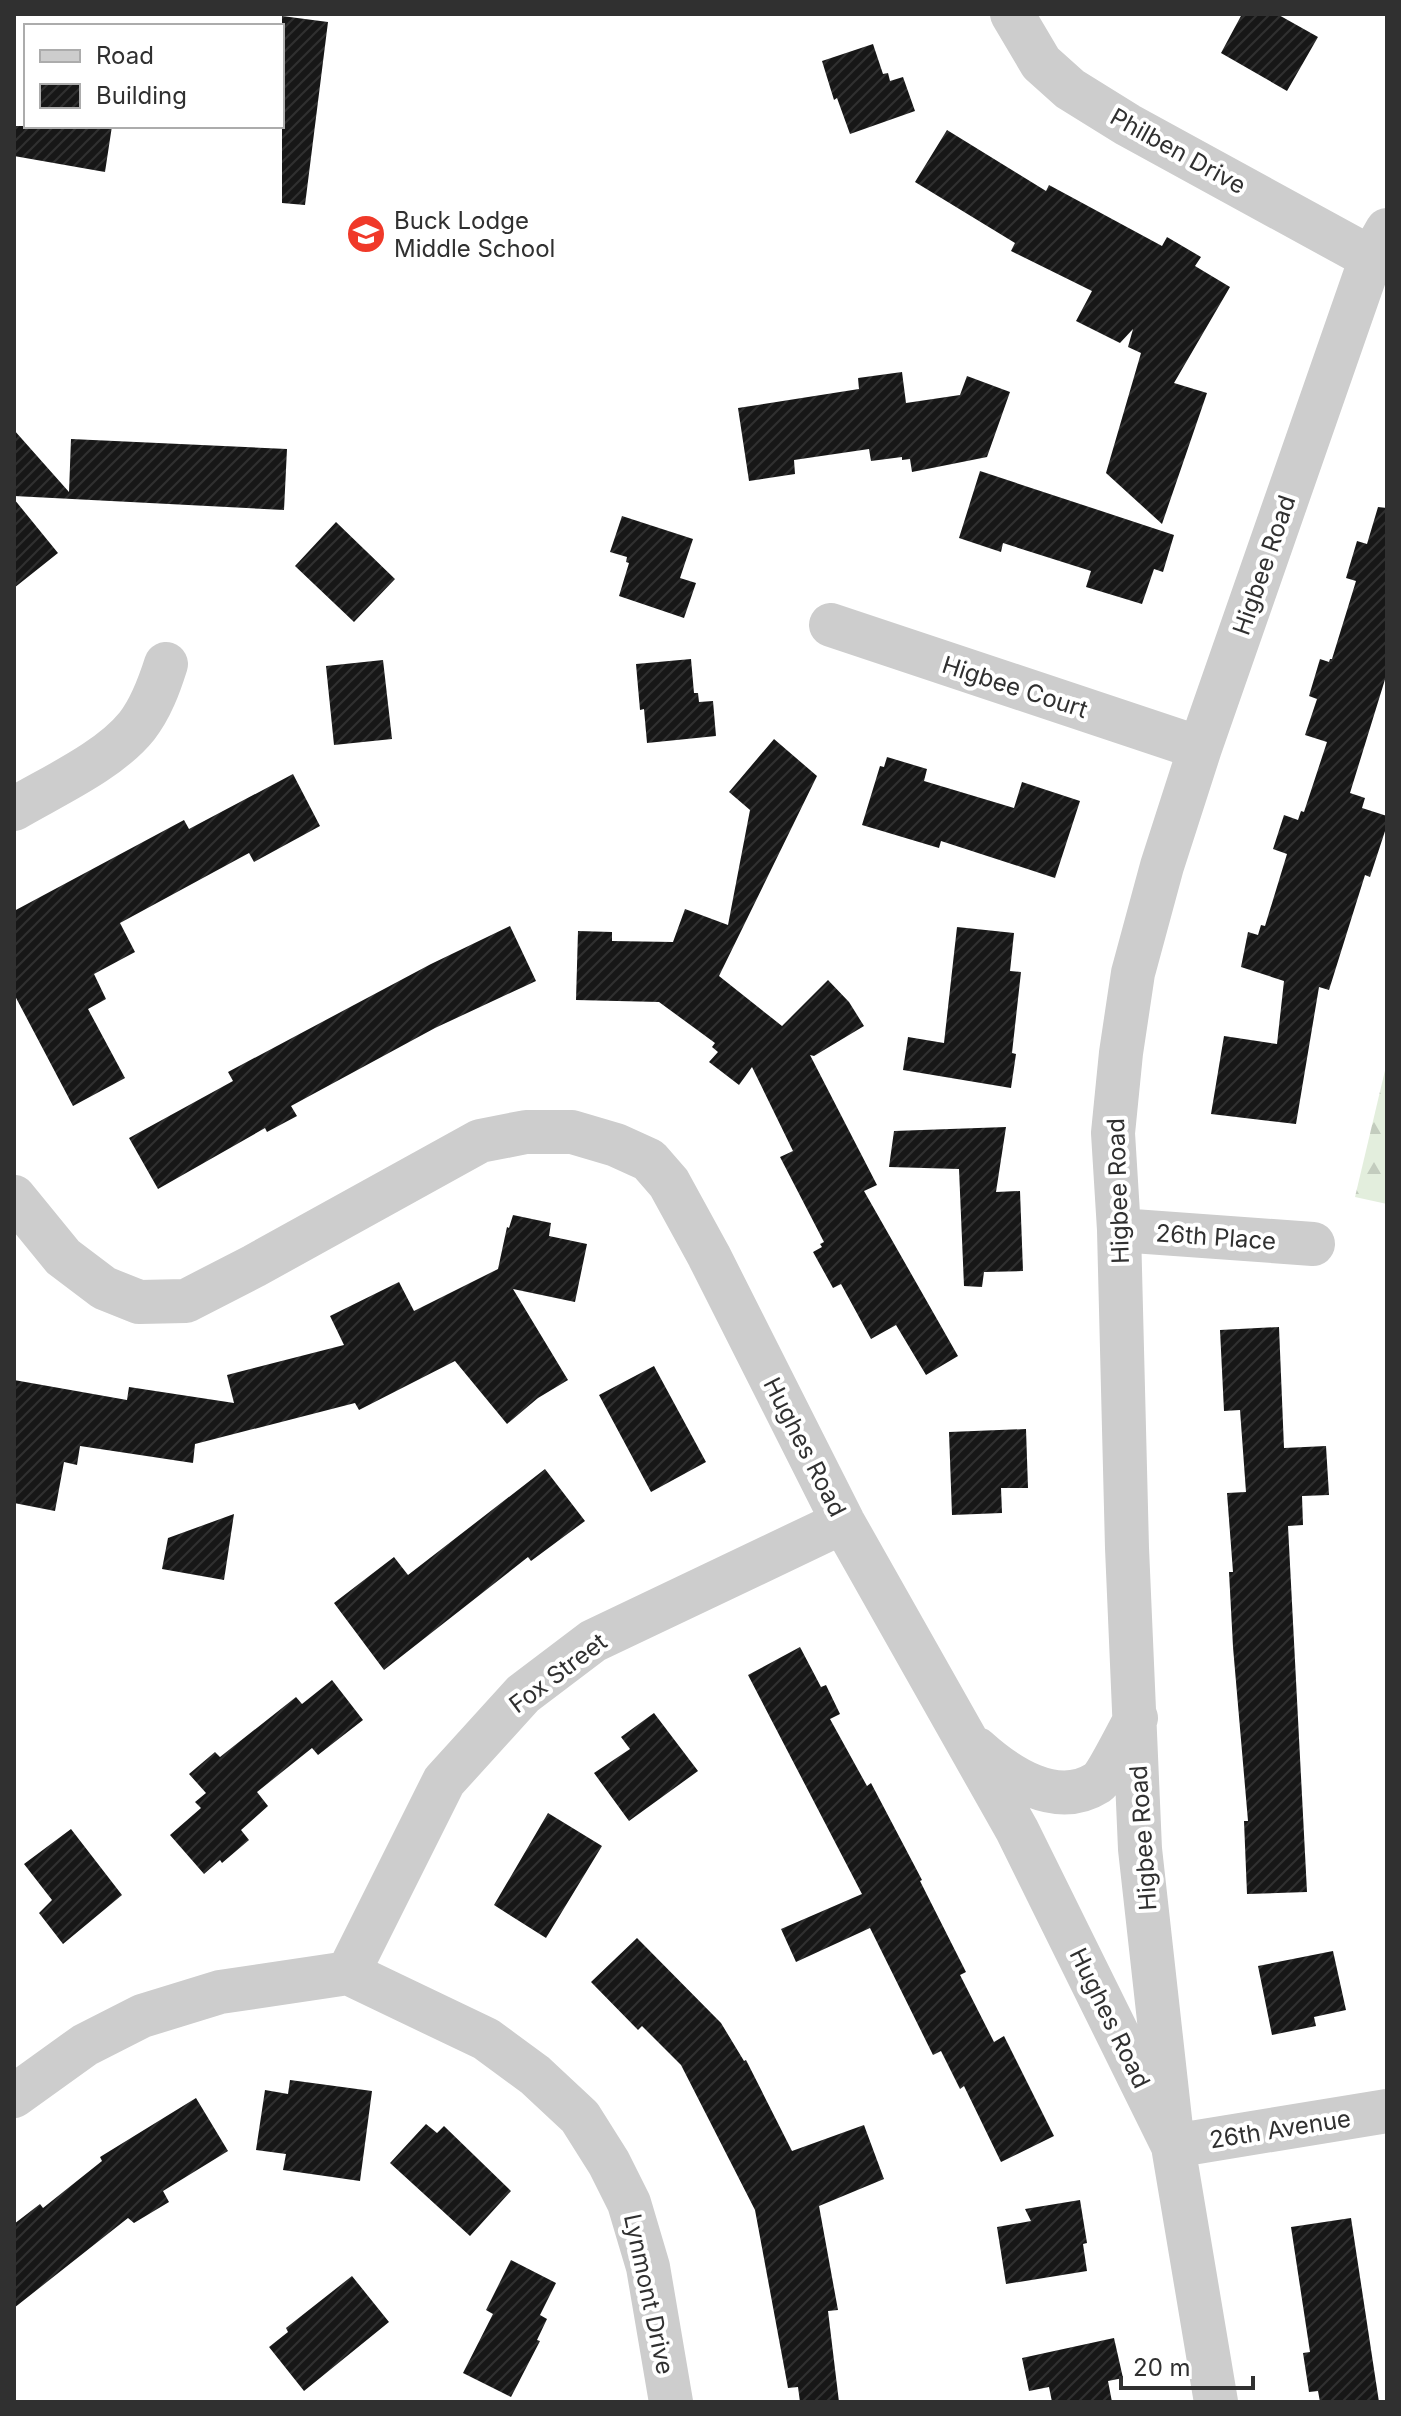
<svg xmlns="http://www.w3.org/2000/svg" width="1401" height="2416" font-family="Inter,sans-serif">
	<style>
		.forest { fill: url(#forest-firs) }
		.building { fill: url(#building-hatch) }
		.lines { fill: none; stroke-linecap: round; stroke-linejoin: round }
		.minor { stroke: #cdcdcd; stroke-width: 44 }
		.labels { text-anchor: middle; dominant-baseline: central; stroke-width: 8; stroke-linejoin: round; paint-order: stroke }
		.street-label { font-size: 24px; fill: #303030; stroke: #fff }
		.poi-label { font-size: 24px; fill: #303030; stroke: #fff; text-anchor: start }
	</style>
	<defs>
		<pattern id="forest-firs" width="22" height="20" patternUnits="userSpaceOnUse" patternTransform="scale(2)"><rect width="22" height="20" fill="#e3eedd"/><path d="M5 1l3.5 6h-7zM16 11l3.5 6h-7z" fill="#c3ccbe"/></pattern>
		<pattern id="building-hatch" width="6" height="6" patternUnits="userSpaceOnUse" patternTransform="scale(2)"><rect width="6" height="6" fill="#171717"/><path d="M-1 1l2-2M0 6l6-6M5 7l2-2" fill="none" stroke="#303030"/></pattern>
	</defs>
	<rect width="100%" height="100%" fill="#fff"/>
	<path class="forest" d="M 1387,1062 L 1387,1204 L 1355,1197 Z"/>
	<path class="building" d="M 1242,14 L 1277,14 L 1318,37 L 1287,91 L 1221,53 Z
		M 282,16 L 328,22 L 305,205 L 282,203 Z
		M 873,44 L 883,74 L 888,73 L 890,81 L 903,77 L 915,111 L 850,134 L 837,98 L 834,100 L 822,61 Z
		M 14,126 L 112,126 L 105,172 L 14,156 Z
		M 947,130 L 1046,191 L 1049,185 L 1162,246 L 1167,237 L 1201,257 L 1195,266 L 1230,287 L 1174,383 L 1207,393 L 1162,524 L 1106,473 L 1141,353 L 1128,347 L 1133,329 L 1120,343 L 1076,321 L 1092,291 L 1011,251 L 1015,243 L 915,182 Z
		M 902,372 L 906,403 L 960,395 L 967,376 L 1010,392 L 987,457 L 912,472 L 910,459 L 902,460 L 902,457 L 871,461 L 869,449 L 794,460 L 795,474 L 749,481 L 738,408 L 859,389 L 858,378 Z
		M 14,430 L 69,492 L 71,439 L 287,449 L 284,510 L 14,496 Z
		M 980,471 L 1174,535 L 1163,572 L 1154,569 L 1142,604 L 1086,587 L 1091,571 L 1003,543 L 1001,552 L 959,538 Z
		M 14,499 L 58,553 L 14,588 Z
		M 1378,507 L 1387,508 L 1387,673 L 1350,793 L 1365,798 L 1362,808 L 1387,816 L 1387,825 L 1370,877 L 1365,875 L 1329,990 L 1319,987 L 1296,1124 L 1211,1114 L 1224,1036 L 1277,1044 L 1284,981 L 1241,967 L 1248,932 L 1258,935 L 1261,925 L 1265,926 L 1287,854 L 1273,849 L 1284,815 L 1298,820 L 1301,811 L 1304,812 L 1327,742 L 1305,735 L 1317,699 L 1309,696 L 1320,659 L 1329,662 L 1330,659 L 1332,659 L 1356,581 L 1346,578 L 1357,541 L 1367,544 Z
		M 622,516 L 693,539 L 680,578 L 696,583 L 684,618 L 619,596 L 629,563 L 626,562 L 627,557 L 610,552 Z
		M 336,522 L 395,579 L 354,622 L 295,566 Z
		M 691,659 L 694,693 L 698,693 L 699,702 L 713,701 L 716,736 L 647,743 L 644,709 L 640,710 L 636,664 Z
		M 383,660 L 392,739 L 334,745 L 326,666 Z
		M 774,739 L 817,776 L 719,976 L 782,1026 L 828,980 L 849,1002 L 864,1026 L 814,1056 L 810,1055 L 877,1185 L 864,1191 L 958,1356 L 926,1375 L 896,1325 L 871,1339 L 841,1284 L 833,1288 L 813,1252 L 822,1247 L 820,1244 L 824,1242 L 780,1157 L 793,1151 L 752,1067 L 739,1085 L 709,1062 L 718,1052 L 712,1047 L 715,1043 L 659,1002 L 576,1000 L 578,931 L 612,932 L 612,941 L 673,942 L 685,909 L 728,925 L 750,810 L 729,792 Z
		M 887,757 L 927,769 L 924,781 L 1014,808 L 1022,782 L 1080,801 L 1055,878 L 941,841 L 939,848 L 862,825 L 880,766 L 884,767 Z
		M 293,774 L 320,826 L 254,862 L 249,853 L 120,923 L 135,952 L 94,974 L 106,999 L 88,1009 L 125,1078 L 73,1106 L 14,994 L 14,911 L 184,820 L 189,829 Z
		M 510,926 L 536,981 L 435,1028 L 291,1106 L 297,1116 L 267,1132 L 265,1128 L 158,1189 L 129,1138 L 233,1081 L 228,1072 L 431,964 Z
		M 957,927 L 1014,933 L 1010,971 L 1021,972 L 1012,1053 L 1016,1054 L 1011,1088 L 903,1070 L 908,1037 L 944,1043 Z
		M 1006,1127 L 996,1192 L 1020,1191 L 1023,1271 L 984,1272 L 982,1287 L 964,1286 L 959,1169 L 889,1167 L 894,1131 Z
		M 513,1215 L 551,1223 L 549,1236 L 587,1244 L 575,1302 L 513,1289 L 568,1380 L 538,1398 L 507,1424 L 455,1361 L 359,1410 L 355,1403 L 195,1444 L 193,1463 L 80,1446 L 77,1465 L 64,1462 L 55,1511 L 14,1503 L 14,1380 L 127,1400 L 129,1387 L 234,1403 L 227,1375 L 344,1345 L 330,1316 L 399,1282 L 414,1311 L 498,1269 L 507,1227 L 509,1228 Z
		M 1279,1327 L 1284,1448 L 1326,1446 L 1329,1495 L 1302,1496 L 1303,1525 L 1288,1526 L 1307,1892 L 1247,1894 L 1244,1821 L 1248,1821 L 1233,1647 L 1229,1572 L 1233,1572 L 1227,1493 L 1246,1492 L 1240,1410 L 1224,1411 L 1220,1330 Z
		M 654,1366 L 706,1462 L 651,1492 L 599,1395 Z
		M 1026,1429 L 1028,1488 L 1001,1488 L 1002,1513 L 952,1515 L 949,1432 Z
		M 545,1469 L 585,1521 L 531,1561 L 528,1557 L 384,1670 L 334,1603 L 394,1557 L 408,1575 Z
		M 234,1514 L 224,1580 L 162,1569 L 168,1538 Z
		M 800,1647 L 821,1687 L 826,1685 L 840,1714 L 830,1719 L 867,1786 L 871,1783 L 922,1880 L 920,1881 L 966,1972 L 960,1975 L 994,2042 L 1004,2036 L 1054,2136 L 1001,2162 L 964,2086 L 960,2089 L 941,2051 L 933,2055 L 870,1928 L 796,1962 L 781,1929 L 862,1894 L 748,1675 Z
		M 332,1680 L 363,1720 L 318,1755 L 312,1748 L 257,1792 L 268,1806 L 241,1830 L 249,1840 L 222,1863 L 220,1860 L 204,1874 L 170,1835 L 201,1808 L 195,1802 L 206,1793 L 189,1774 L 215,1752 L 220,1757 L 296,1697 L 302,1704 Z
		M 654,1713 L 698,1771 L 629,1821 L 594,1773 L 630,1749 L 621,1737 Z
		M 548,1813 L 602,1846 L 546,1938 L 494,1905 Z
		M 71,1829 L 122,1895 L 63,1944 L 39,1913 L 52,1900 L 24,1864 Z
		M 637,1938 L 721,2023 L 744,2061 L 746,2060 L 792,2151 L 864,2125 L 884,2179 L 819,2206 L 838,2310 L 828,2311 L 839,2402 L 800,2402 L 798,2387 L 788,2388 L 755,2210 L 681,2065 L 642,2026 L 638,2030 L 591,1982 Z
		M 1333,1951 L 1346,2010 L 1314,2017 L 1316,2026 L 1272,2035 L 1258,1966 Z
		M 290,2080 L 372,2091 L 360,2181 L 283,2170 L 286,2154 L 256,2150 L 265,2090 L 288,2094 Z
		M 196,2098 L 228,2151 L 163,2191 L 169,2202 L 134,2223 L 128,2218 L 14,2308 L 14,2224 L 40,2204 L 43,2208 L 102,2161 L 100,2157 Z
		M 426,2124 L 437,2133 L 444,2126 L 511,2191 L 470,2236 L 390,2163 Z
		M 1080,2200 L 1087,2243 L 1083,2244 L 1087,2271 L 1006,2284 L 997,2227 L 1031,2221 L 1025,2209 Z
		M 1351,2218 L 1379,2402 L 1320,2402 L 1318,2391 L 1309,2392 L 1303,2353 L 1310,2352 L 1291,2227 Z
		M 511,2260 L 556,2283 L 540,2315 L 547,2319 L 537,2340 L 540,2341 L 511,2397 L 463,2373 L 493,2314 L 486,2310 Z
		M 352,2276 L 389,2322 L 304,2391 L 269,2347 L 288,2332 L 286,2328 Z
		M 1114,2338 L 1123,2378 L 1108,2381 L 1112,2402 L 1052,2402 L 1049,2387 L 1029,2391 L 1022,2358 Z"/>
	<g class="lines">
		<path class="minor" d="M 1012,14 L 1041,63 L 1070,89 L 1128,125 L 1371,258
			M 1387,230 L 1371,258 L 1200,748 L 1162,866 L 1133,973 L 1121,1053 L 1113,1133 L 1119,1230 L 1127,1548 L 1140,1849 L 1173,2146 L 1387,2111
			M 831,625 L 1200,748
			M 14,809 C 53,786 109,761 137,726 C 151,708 159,686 166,664
			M 14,1197 L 63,1257 L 104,1288 L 139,1302 L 186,1301 L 254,1266 L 480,1141 L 526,1132 L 572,1132 L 616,1145 L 649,1160 L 669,1183 L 709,1256 L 843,1522 L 1017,1830 L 1173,2146 L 1216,2402
			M 1119,1230 L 1313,1244
			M 977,1749 C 1007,1776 1056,1809 1097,1783 C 1106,1777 1129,1731 1136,1718
			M 348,1973 L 444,1781 L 523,1694 L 593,1641 L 843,1522
			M 14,2096 L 85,2045 L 142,2016 L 220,1992 L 348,1973 L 486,2039 L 535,2075 L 580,2117 L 609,2163 L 629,2203 L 648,2267 L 671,2402"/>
	</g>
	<defs>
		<g id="school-disc" transform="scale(2)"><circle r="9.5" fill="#f03929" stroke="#fff"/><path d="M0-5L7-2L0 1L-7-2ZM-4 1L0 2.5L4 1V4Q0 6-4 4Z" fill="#fff"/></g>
	</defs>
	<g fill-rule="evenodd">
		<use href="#school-disc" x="366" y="234"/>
	</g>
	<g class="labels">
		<g class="street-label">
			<text transform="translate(1178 151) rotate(29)">Philben Drive</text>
			<text transform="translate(1264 565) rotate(-71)">Higbee Road</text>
			<text transform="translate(1015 687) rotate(18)">Higbee Court</text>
			<text transform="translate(1118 1191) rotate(-92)">Higbee Road</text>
			<text transform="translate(1216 1237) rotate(4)">26th Place</text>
			<text transform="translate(805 1447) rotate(63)">Hughes Road</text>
			<text transform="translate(558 1673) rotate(-37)">Fox Street</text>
			<text transform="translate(1143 1838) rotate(-94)">Higbee Road</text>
			<text transform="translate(1110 2018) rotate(64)">Hughes Road</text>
			<text transform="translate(1280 2129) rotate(-9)">26th Avenue</text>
			<text transform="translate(649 2294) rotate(78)">Lynmont Drive</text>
		</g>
		<g class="poi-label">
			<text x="394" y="220">Buck Lodge<tspan x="394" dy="28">Middle School</tspan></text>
		</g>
	</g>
	<rect width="1401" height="2416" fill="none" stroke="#303030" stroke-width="32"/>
	<rect x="24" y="24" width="260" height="104" fill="#ffffff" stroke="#acacac" stroke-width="2"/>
	<rect x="40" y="50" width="40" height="12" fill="#cdcdcd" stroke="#acacac" stroke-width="2"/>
	<text x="96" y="64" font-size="24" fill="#303030">Road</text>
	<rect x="40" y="84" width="40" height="24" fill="url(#building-hatch)" stroke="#acacac" stroke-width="2"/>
	<text x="96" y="104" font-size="24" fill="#303030">Building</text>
	<path d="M1121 2376v12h132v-12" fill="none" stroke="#303030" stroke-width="4"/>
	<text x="1133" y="2376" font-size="24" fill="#303030" stroke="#ffffff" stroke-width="6" paint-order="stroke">20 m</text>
</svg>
